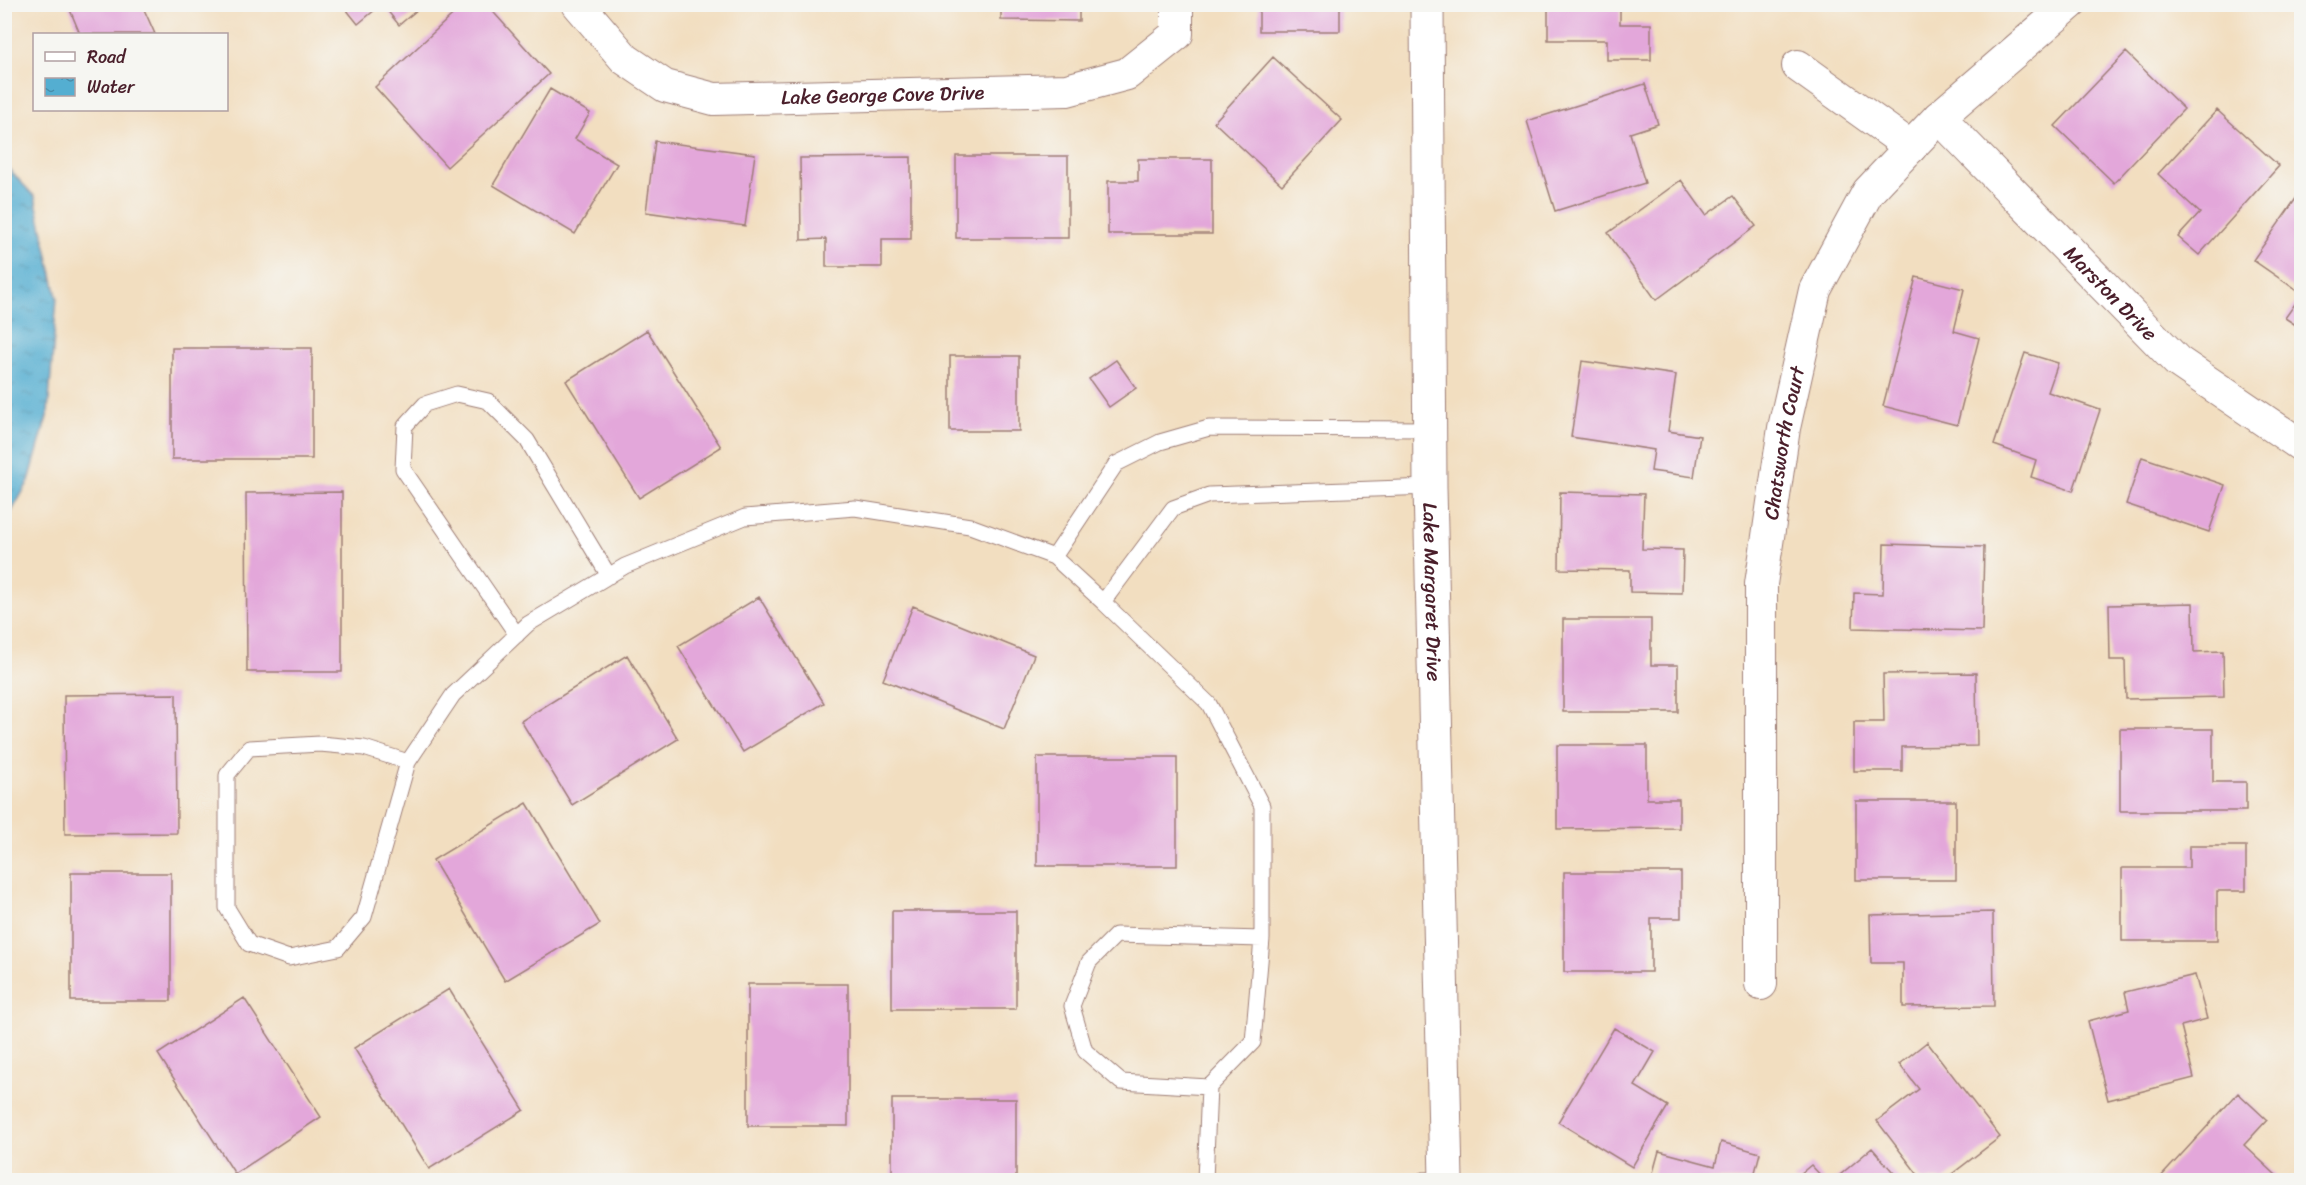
<svg xmlns="http://www.w3.org/2000/svg" width="2306" height="1185" font-family="Sriracha,sans-serif">
	<style>
		.water { fill: url(#water-ripples); stroke: #4f667e; stroke-width: 1.5 }
		.building { fill: #e3a7da }
		.lines { fill: none; stroke-linecap: round; stroke-linejoin: round }
		.lane-casing { stroke: #9e7e76; stroke-width: 17 }
		.street-casing { stroke: #9e7e76; stroke-width: 34 }
		.secondary-casing { stroke: #9e7e76; stroke-width: 35 }
		.lane { stroke: #fff; stroke-width: 15 }
		.street { stroke: #fff; stroke-width: 32 }
		.secondary { stroke: #fff; stroke-width: 33 }
		.labels { text-anchor: middle; dominant-baseline: central; stroke-width: 5; stroke-linejoin: round; paint-order: stroke }
		.street-label { font-size: 20px; fill: #4a1f2b; stroke: #f6f6f2 }
	</style>
	<defs>
		<pattern id="water-ripples" width="26" height="14" patternUnits="userSpaceOnUse" patternTransform="scale(1.5)"><rect width="26" height="14" fill="#54aed1"/><path d="M2 4q2-2 4 0t4 0M15 11q2-2 4 0t4 0" fill="none" stroke="#488daa"/></pattern>
	</defs>
	<rect width="100%" height="100%" fill="#f6f6f2"/>
	<filter id="ink" filterUnits="userSpaceOnUse"><feTurbulence type="fractalNoise" baseFrequency=".0167" numOctaves="2"/><feDisplacementMap in="SourceGraphic" scale="12" xChannelSelector="R" yChannelSelector="G"/><feConvolveMatrix kernelMatrix="1 2 1 2 8 2 1 2 1" color-interpolation-filters="sRGB"/></filter>
	<filter id="wash" filterUnits="userSpaceOnUse"><feTurbulence type="fractalNoise" baseFrequency=".008" numOctaves="4" result="noise"/><feDisplacementMap in="SourceGraphic" scale="24" xChannelSelector="R" yChannelSelector="G"/><feGaussianBlur stdDeviation="1.35" result="paint"/><feColorMatrix in="noise" values="0 0 0 0 0 0 0 0 0 0 0 0 0 0 0 0 0 1.4 0 .05"/><feComposite in="paint" operator="in"/></filter>
	<g filter="url(#wash)">
		<rect width="100%" height="100%" fill="#f2dec0"/>
		<path class="water" d="M 5,165 L 35,197 L 57,297 L 48,413 L 29,481 L 5,523 Z"/>
		<g id="blocks">
			<path class="building" d="M 342,4 L 382,4 L 358,24 Z
				M 382,4 L 424,4 L 399,25 Z
				M 464,4 L 486,4 L 549,74 L 447,167 L 375,87 Z
				M 1001,4 L 1079,4 L 1079,21 L 1001,20 Z
				M 1259,4 L 1340,4 L 1340,31 L 1259,31 Z
				M 1548,4 L 1620,4 L 1620,24 L 1651,24 L 1651,60 L 1607,60 L 1607,40 L 1548,40 Z
				M 68,5 L 142,5 L 155,34 L 80,34 Z
				M 2126,52 L 2184,109 L 2114,183 L 2055,126 Z
				M 1273,57 L 1342,120 L 1282,185 L 1214,122 Z
				M 1645,84 L 1658,124 L 1630,133 L 1645,183 L 1555,211 L 1527,121 Z
				M 550,89 L 590,113 L 575,139 L 617,164 L 575,234 L 493,185 Z
				M 2217,110 L 2279,166 L 2199,255 L 2178,237 L 2200,213 L 2158,174 Z
				M 655,141 L 755,154 L 745,226 L 646,212 Z
				M 956,156 L 1068,156 L 1068,238 L 956,238 Z
				M 911,157 L 911,239 L 882,239 L 882,267 L 826,267 L 826,239 L 801,240 L 800,158 Z
				M 1138,159 L 1212,159 L 1212,234 L 1108,234 L 1108,181 L 1138,181 Z
				M 1681,180 L 1706,215 L 1733,196 L 1756,226 L 1656,300 L 1608,233 Z
				M 2302,190 L 2302,294 L 2253,260 Z
				M 1916,277 L 1964,289 L 1954,331 L 1979,338 L 1957,425 L 1883,406 Z
				M 2302,294 L 2302,329 L 2285,318 Z
				M 647,330 L 721,447 L 639,498 L 566,381 Z
				M 172,348 L 312,348 L 312,459 L 172,459 Z
				M 2025,353 L 2058,363 L 2048,392 L 2100,410 L 2073,491 L 2031,477 L 2036,460 L 1994,445 Z
				M 950,356 L 1019,356 L 1019,431 L 950,431 Z
				M 1116,360 L 1136,388 L 1109,407 L 1089,379 Z
				M 1582,361 L 1676,375 L 1668,431 L 1700,436 L 1694,477 L 1651,471 L 1654,450 L 1571,437 Z
				M 2142,457 L 2225,485 L 2209,532 L 2126,504 Z
				M 342,492 L 342,672 L 247,672 L 246,493 Z
				M 1560,492 L 1644,494 L 1642,549 L 1683,550 L 1682,593 L 1630,592 L 1630,570 L 1559,569 Z
				M 1884,544 L 1984,547 L 1982,631 L 1853,628 L 1854,593 L 1883,594 Z
				M 759,597 L 824,703 L 743,752 L 678,646 Z
				M 2193,603 L 2194,652 L 2223,651 L 2224,697 L 2126,699 L 2125,660 L 2110,660 L 2109,605 Z
				M 913,606 L 1034,655 L 1004,729 L 883,680 Z
				M 1563,619 L 1651,619 L 1651,665 L 1678,665 L 1678,712 L 1563,712 Z
				M 627,655 L 678,739 L 572,805 L 521,721 Z
				M 1976,673 L 1977,746 L 1902,747 L 1902,771 L 1854,771 L 1854,722 L 1884,722 L 1883,674 Z
				M 176,694 L 177,833 L 65,834 L 64,695 Z
				M 2120,729 L 2213,729 L 2213,782 L 2246,782 L 2246,811 L 2120,811 Z
				M 1557,745 L 1647,745 L 1647,799 L 1679,799 L 1679,828 L 1557,829 Z
				M 1037,757 L 1177,757 L 1177,866 L 1037,866 Z
				M 1856,801 L 1956,801 L 1956,880 L 1856,880 Z
				M 527,803 L 600,924 L 505,981 L 433,860 Z
				M 2189,846 L 2246,846 L 2246,891 L 2217,891 L 2217,941 L 2122,941 L 2122,868 L 2189,868 Z
				M 1564,872 L 1681,872 L 1681,918 L 1651,918 L 1651,972 L 1564,972 Z
				M 71,873 L 171,873 L 171,1001 L 71,1001 Z
				M 892,911 L 1016,911 L 1016,1009 L 892,1009 Z
				M 1993,912 L 1994,1006 L 1903,1007 L 1903,963 L 1871,963 L 1870,915 Z
				M 2195,975 L 2207,1019 L 2181,1026 L 2194,1078 L 2108,1100 L 2088,1021 L 2129,1010 L 2125,992 Z
				M 748,984 L 848,984 L 848,1126 L 748,1126 Z
				M 449,989 L 524,1110 L 429,1169 L 354,1048 Z
				M 244,998 L 321,1117 L 235,1174 L 158,1054 Z
				M 1614,1028 L 1655,1052 L 1635,1086 L 1668,1106 L 1632,1167 L 1558,1122 Z
				M 1927,1042 L 2000,1137 L 1944,1180 L 1922,1180 L 1877,1121 L 1919,1089 L 1899,1064 Z
				M 2238,1093 L 2267,1120 L 2244,1145 L 2276,1175 L 2271,1180 L 2158,1180 Z
				M 892,1099 L 1016,1099 L 1016,1180 L 892,1180 Z
				M 1721,1142 L 1760,1153 L 1753,1180 L 1651,1180 L 1659,1151 L 1715,1166 Z
				M 1872,1148 L 1900,1180 L 1834,1180 Z
				M 1811,1165 L 1825,1180 L 1793,1180 Z"/>
		</g>
	</g>
	<g filter="url(#ink)">
		<use href="#blocks" fill-opacity="0" stroke="#9e7e76" stroke-width="1.5"/>
		<g class="lines">
			<g class="lane-casing">
				<path id="lane" d="M 1054,557 L 1116,464 L 1160,442 L 1209,428 L 1430,429
					M 1103,602 L 1173,508 L 1209,495 L 1430,487
					M 517,635 L 403,469 L 405,426 L 425,404 L 457,394 L 488,401 L 527,440 L 609,576
					M 408,762 L 364,748 L 320,744 L 249,748 L 227,775 L 227,908 L 249,944 L 289,958 L 338,948 L 364,917 L 408,762 L 453,695 L 528,624 L 625,566 L 745,517 L 855,508 L 970,526 L 1054,557 L 1103,602 L 1209,704 L 1262,806 L 1262,939 L 1253,1042 L 1209,1087 L 1205,1180
					M 1209,1087 L 1121,1082 L 1085,1051 L 1072,1006 L 1089,962 L 1116,935 L 1262,939
					M 1423,1180 L 1446,1179"/>
			</g>
			<g class="street-casing">
				<g id="street">
					<path id="s1" d="M 578,4 L 625,59 L 665,86 L 714,99 L 1067,90 L 1127,74 L 1177,34 L 1177,4"/>
					<path d="M 1798,66 L 1911,147"/>
					<path id="s2" d="M 1939,117 L 2177,361 L 2302,446"/>
					<path id="s3" d="M 1761,984 L 1761,584 L 1784,428 L 1815,290 L 1868,192 L 1939,117 L 2070,4"/>
				</g>
			</g>
			<g class="secondary-casing">
				<g id="secondary">
					<path id="s4" d="M 1427,4 L 1430,487 L 1446,1180"/>
				</g>
			</g>
			<use href="#lane" class="lane"/>
			<use href="#street" class="street"/>
			<use href="#secondary" class="secondary"/>
		</g>
	</g>
	<g class="labels">
		<g class="street-label">
			<text stroke="none"><textPath href="#s1" startOffset="340">Lake George Cove Drive</textPath></text>
			<text stroke="none"><textPath href="#s2" startOffset="246">Marston Drive</textPath></text>
			<text stroke="none"><textPath href="#s3" startOffset="543">Chatsworth Court</textPath></text>
			<text stroke="none"><textPath href="#s4" startOffset="588">Lake Margaret Drive</textPath></text>
		</g>
	</g>
	<rect width="2306" height="1185" fill="none" stroke="#f6f6f2" stroke-width="24"/>
	<rect x="33" y="33" width="195" height="78" fill="#f6f6f2" stroke="#b1a0a2" stroke-width="1.5"/>
	<rect x="45" y="52" width="30" height="9" fill="#ffffff" stroke="#b1a0a2" stroke-width="1.5"/>
	<text x="87" y="63" font-size="18" fill="#4a1f2b">Road</text>
	<rect x="45" y="78" width="30" height="18" fill="url(#water-ripples)" stroke="#b1a0a2" stroke-width="1.5"/>
	<text x="87" y="93" font-size="18" fill="#4a1f2b">Water</text>
</svg>
